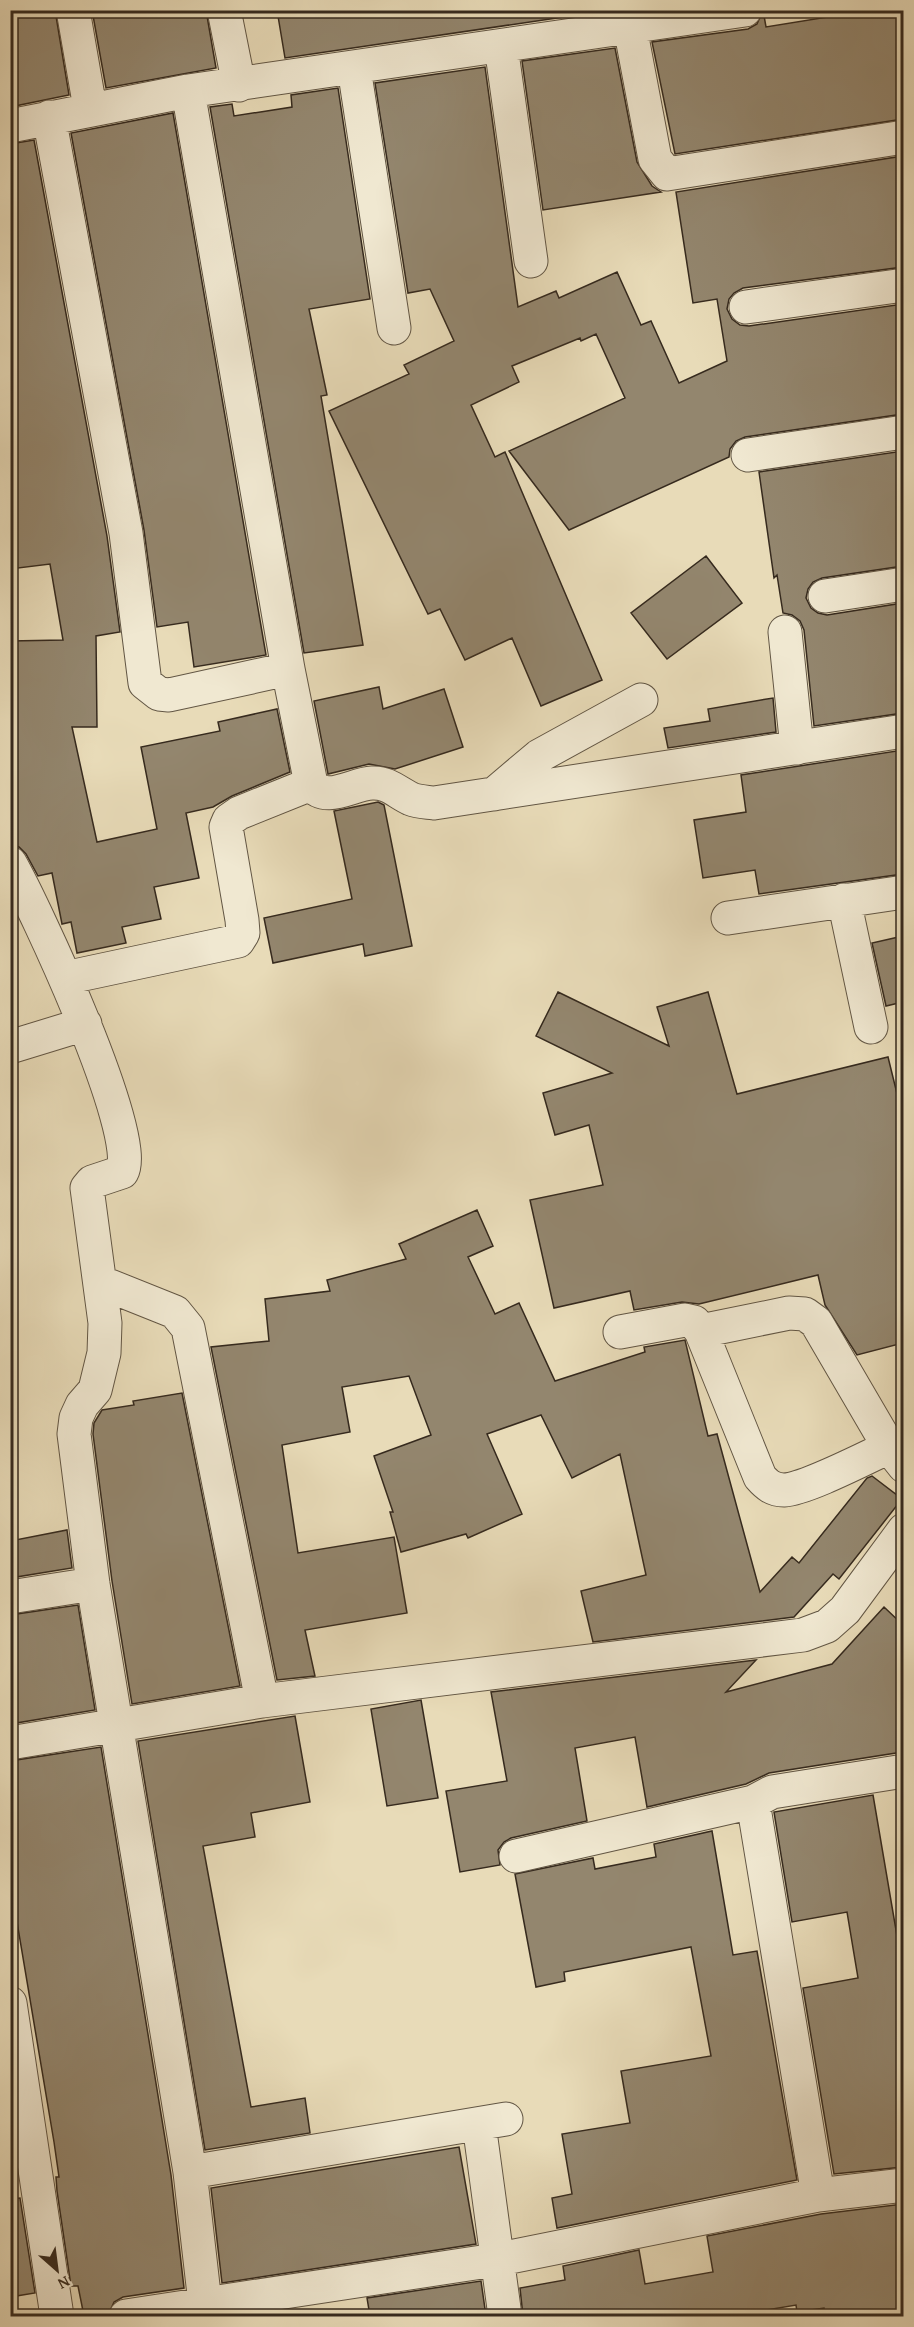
<svg xmlns="http://www.w3.org/2000/svg" width="914" height="2327" font-family="'Gentium Book Plus',serif">
	<style>
		.building { fill: #93866e; stroke: #362a1e; stroke-width: 1.5 }
		.lines { fill: none; stroke-linecap: round; stroke-linejoin: round }
		.street-casing { stroke: #625644; stroke-width: 35 }
		.street { stroke: #f0e8d1; stroke-width: 33 }
	</style>
	<rect width="100%" height="100%" fill="#e8dbb8"/>
	<filter id="stains"><feTurbulence type="fractalNoise" baseFrequency=".00333" numOctaves="4"/><feColorMatrix values="0 0 0 0 .2 0 0 0 0 .09 0 0 0 0 .02 0 0 0 .5 -.17"/></filter>
	<radialGradient id="worn" r=".72"><stop offset=".6" stop-color="#630" stop-opacity="0"/><stop offset="1" stop-color="#630" stop-opacity=".3"/></radialGradient>
	<path class="building" d="M 10,10 L 55,10 L 69,95 L 10,107 Z
		M 92,10 L 206,10 L 216,68 L 106,88 Z
		M 277,10 L 611,10 L 285,58 Z
		M 763,10 L 766,27 L 871,10 L 903,10 L 903,119 L 675,154 L 652,42 L 748,29 L 757,24 Z
		M 615,48 L 637,162 L 652,186 L 661,192 L 543,210 L 522,61 Z
		M 485,67 L 518,307 L 556,291 L 559,298 L 617,272 L 641,325 L 651,321 L 679,383 L 727,361 L 717,299 L 693,303 L 676,192 L 903,156 L 903,267 L 743,288 L 734,293 L 729,299 L 727,309 L 732,319 L 740,325 L 749,326 L 903,304 L 903,414 L 745,437 L 736,441 L 730,449 L 729,457 L 569,530 L 509,451 L 625,398 L 596,334 L 581,341 L 580,338 L 512,366 L 519,382 L 471,405 L 495,457 L 505,452 L 602,680 L 541,706 L 512,638 L 465,660 L 440,609 L 428,614 L 329,411 L 409,374 L 404,365 L 454,341 L 430,289 L 408,293 L 375,83 Z
		M 338,88 L 370,299 L 309,309 L 327,395 L 321,396 L 363,645 L 304,653 L 210,107 L 232,104 L 234,116 L 292,107 L 291,95 Z
		M 173,113 L 266,655 L 194,667 L 188,622 L 157,627 L 144,530 L 71,133 Z
		M 34,140 L 107,536 L 120,632 L 96,636 L 97,727 L 72,727 L 97,842 L 157,829 L 141,747 L 220,731 L 218,722 L 277,709 L 290,772 L 232,796 L 213,807 L 186,813 L 199,878 L 154,887 L 161,919 L 122,927 L 126,943 L 77,953 L 71,922 L 62,924 L 52,873 L 38,876 L 26,854 L 19,847 L 10,844 L 10,641 L 63,640 L 50,564 L 10,569 L 10,144 Z
		M 903,451 L 903,566 L 822,578 L 813,582 L 808,589 L 806,598 L 811,608 L 818,613 L 827,615 L 903,603 L 903,713 L 814,726 L 804,630 L 800,621 L 792,615 L 783,613 L 777,575 L 774,578 L 759,472 Z
		M 706,556 L 742,603 L 667,659 L 631,613 Z
		M 379,687 L 383,709 L 444,689 L 463,747 L 395,769 L 369,764 L 328,774 L 314,701 Z
		M 773,698 L 776,732 L 668,748 L 664,728 L 710,721 L 708,709 Z
		M 903,750 L 903,874 L 759,894 L 755,870 L 703,878 L 694,820 L 746,812 L 741,775 Z
		M 378,802 L 384,805 L 412,946 L 365,956 L 363,944 L 273,963 L 264,918 L 352,899 L 334,811 Z
		M 903,936 L 903,1002 L 886,1006 L 872,943 Z
		M 558,992 L 669,1046 L 657,1007 L 708,992 L 737,1094 L 888,1057 L 903,1118 L 903,1343 L 857,1355 L 825,1305 L 818,1275 L 699,1304 L 682,1302 L 634,1310 L 630,1291 L 554,1308 L 530,1200 L 603,1185 L 589,1125 L 555,1135 L 543,1093 L 612,1073 L 536,1036 Z
		M 477,1210 L 493,1246 L 468,1257 L 495,1314 L 519,1303 L 555,1381 L 645,1352 L 644,1347 L 685,1340 L 708,1436 L 717,1434 L 760,1592 L 792,1557 L 799,1563 L 867,1478 L 872,1476 L 902,1499 L 839,1579 L 833,1574 L 794,1617 L 593,1642 L 581,1591 L 646,1575 L 620,1454 L 572,1478 L 541,1415 L 487,1434 L 522,1514 L 468,1538 L 466,1534 L 401,1552 L 390,1512 L 393,1512 L 374,1456 L 431,1435 L 409,1376 L 342,1387 L 350,1432 L 282,1445 L 298,1553 L 394,1537 L 407,1613 L 305,1630 L 315,1676 L 277,1680 L 211,1347 L 269,1341 L 265,1299 L 330,1291 L 327,1280 L 406,1259 L 399,1244 Z
		M 182,1393 L 240,1686 L 132,1704 L 112,1581 L 93,1434 L 94,1423 L 102,1410 L 134,1405 L 133,1401 Z
		M 67,1530 L 72,1568 L 10,1578 L 10,1541 Z
		M 78,1605 L 95,1710 L 10,1724 L 10,1615 Z
		M 884,1607 L 903,1625 L 903,1744 L 896,1753 L 769,1773 L 746,1784 L 647,1807 L 635,1737 L 575,1748 L 587,1821 L 511,1838 L 504,1842 L 498,1850 L 500,1865 L 460,1872 L 446,1791 L 507,1781 L 491,1692 L 756,1660 L 726,1692 L 832,1664 Z
		M 421,1700 L 438,1798 L 387,1806 L 371,1709 Z
		M 295,1716 L 310,1802 L 251,1813 L 255,1837 L 203,1846 L 251,2107 L 305,2098 L 310,2133 L 205,2150 L 138,1741 Z
		M 101,1747 L 171,2175 L 184,2288 L 123,2297 L 114,2302 L 108,2316 L 84,2316 L 78,2286 L 71,2286 L 57,2191 L 56,2177 L 59,2177 L 54,2142 L 17,1922 L 10,1924 L 10,1761 Z
		M 873,1795 L 903,1971 L 903,2167 L 834,2174 L 803,1988 L 858,1978 L 847,1912 L 792,1922 L 774,1812 Z
		M 712,1831 L 733,1955 L 757,1951 L 797,2180 L 557,2228 L 552,2198 L 572,2194 L 562,2134 L 630,2123 L 621,2071 L 711,2056 L 691,1947 L 564,1972 L 565,1981 L 536,1987 L 515,1874 L 593,1858 L 595,1869 L 656,1857 L 654,1844 Z
		M 459,2147 L 476,2244 L 222,2283 L 211,2188 Z
		M 20,2198 L 35,2293 L 10,2297 L 10,2199 Z
		M 903,2204 L 903,2316 L 825,2316 L 824,2308 L 797,2312 L 796,2305 L 730,2316 L 523,2316 L 520,2288 L 565,2280 L 563,2266 L 639,2250 L 645,2284 L 713,2272 L 707,2236 L 821,2214 Z
		M 481,2281 L 486,2316 L 370,2316 L 367,2298 Z"/>
	<g class="lines">
		<g class="street-casing">
			<path id="street" d="M 73,10 L 90,108
				M 224,10 L 239,85
				M 630,27 L 655,159 L 667,174 L 904,137
				M 501,46 L 531,261
				M 354,68 L 394,328
				M 188,91 L 288,669 L 311,784 C 326,804 352,784 372,783 C 388,782 398,793 411,799 C 418,802 427,802 434,803 L 904,731
				M 49,117 L 126,533 L 145,683 L 159,694 L 169,695 L 288,669
				M 10,126 L 188,91 L 745,10
				M 746,307 L 904,285
				M 748,455 L 904,432
				M 825,596 L 904,584
				M 785,632 L 797,748
				M 494,794 L 539,756 L 641,700
				M 10,863 C 34,905 142,1136 122,1172 L 92,1182 L 87,1188 L 105,1323 L 104,1353 L 95,1390 L 82,1405 L 76,1418 L 74,1434 L 93,1584 L 190,2172 L 205,2303
				M 844,900 L 871,1027
				M 728,918 L 904,892
				M 65,978 L 238,941 L 243,933 L 242,920 L 226,827 L 229,820 L 239,813 L 311,784
				M 10,1047 L 85,1024
				M 100,1282 L 175,1312 L 188,1328 L 262,1701
				M 701,1331 L 789,1313 L 805,1314 L 816,1322 L 889,1447
				M 620,1332 L 685,1320 L 694,1322 L 701,1331 L 760,1477 C 767,1485 773,1490 784,1490 C 806,1489 867,1457 889,1447 L 904,1466
				M 10,1597 L 93,1584
				M 10,1743 L 262,1701 L 803,1635 L 827,1626 L 845,1610 L 904,1530
				M 516,1856 L 753,1802
				M 10,2003 L 57,2316
				M 479,2124 L 505,2316
				M 190,2172 L 506,2119
				M 818,2195 L 753,1802 L 772,1792 L 904,1771
				M 126,2316 L 495,2260 L 818,2195 L 904,2185"/>
		</g>
		<use href="#street" class="street"/>
	</g>
	<rect width="914" height="2327" fill="none" stroke="#e8dbb8" stroke-width="36"/>
	<rect x="12" y="12" width="890" height="2303" fill="none" stroke="#362a1e" stroke-width="3"/>
	<rect x="18" y="18" width="878" height="2291" fill="none" stroke="#362a1e" stroke-width="1.5"/>
	<g transform="translate(57 2270) rotate(152)" stroke="#f0e8d1" stroke-width="4.5" paint-order="stroke">
	<path d="M0-4.5L10 22L0 15L-10 22Z" fill="#362a1e"/>
	<text y="-9" font-size="16" font-weight="bold" text-anchor="middle" fill="#362a1e">N</text>
	</g>
	<rect width="100%" height="100%" filter="url(#stains)"/>
	<rect width="100%" height="100%" fill="url(#worn)"/>
</svg>
